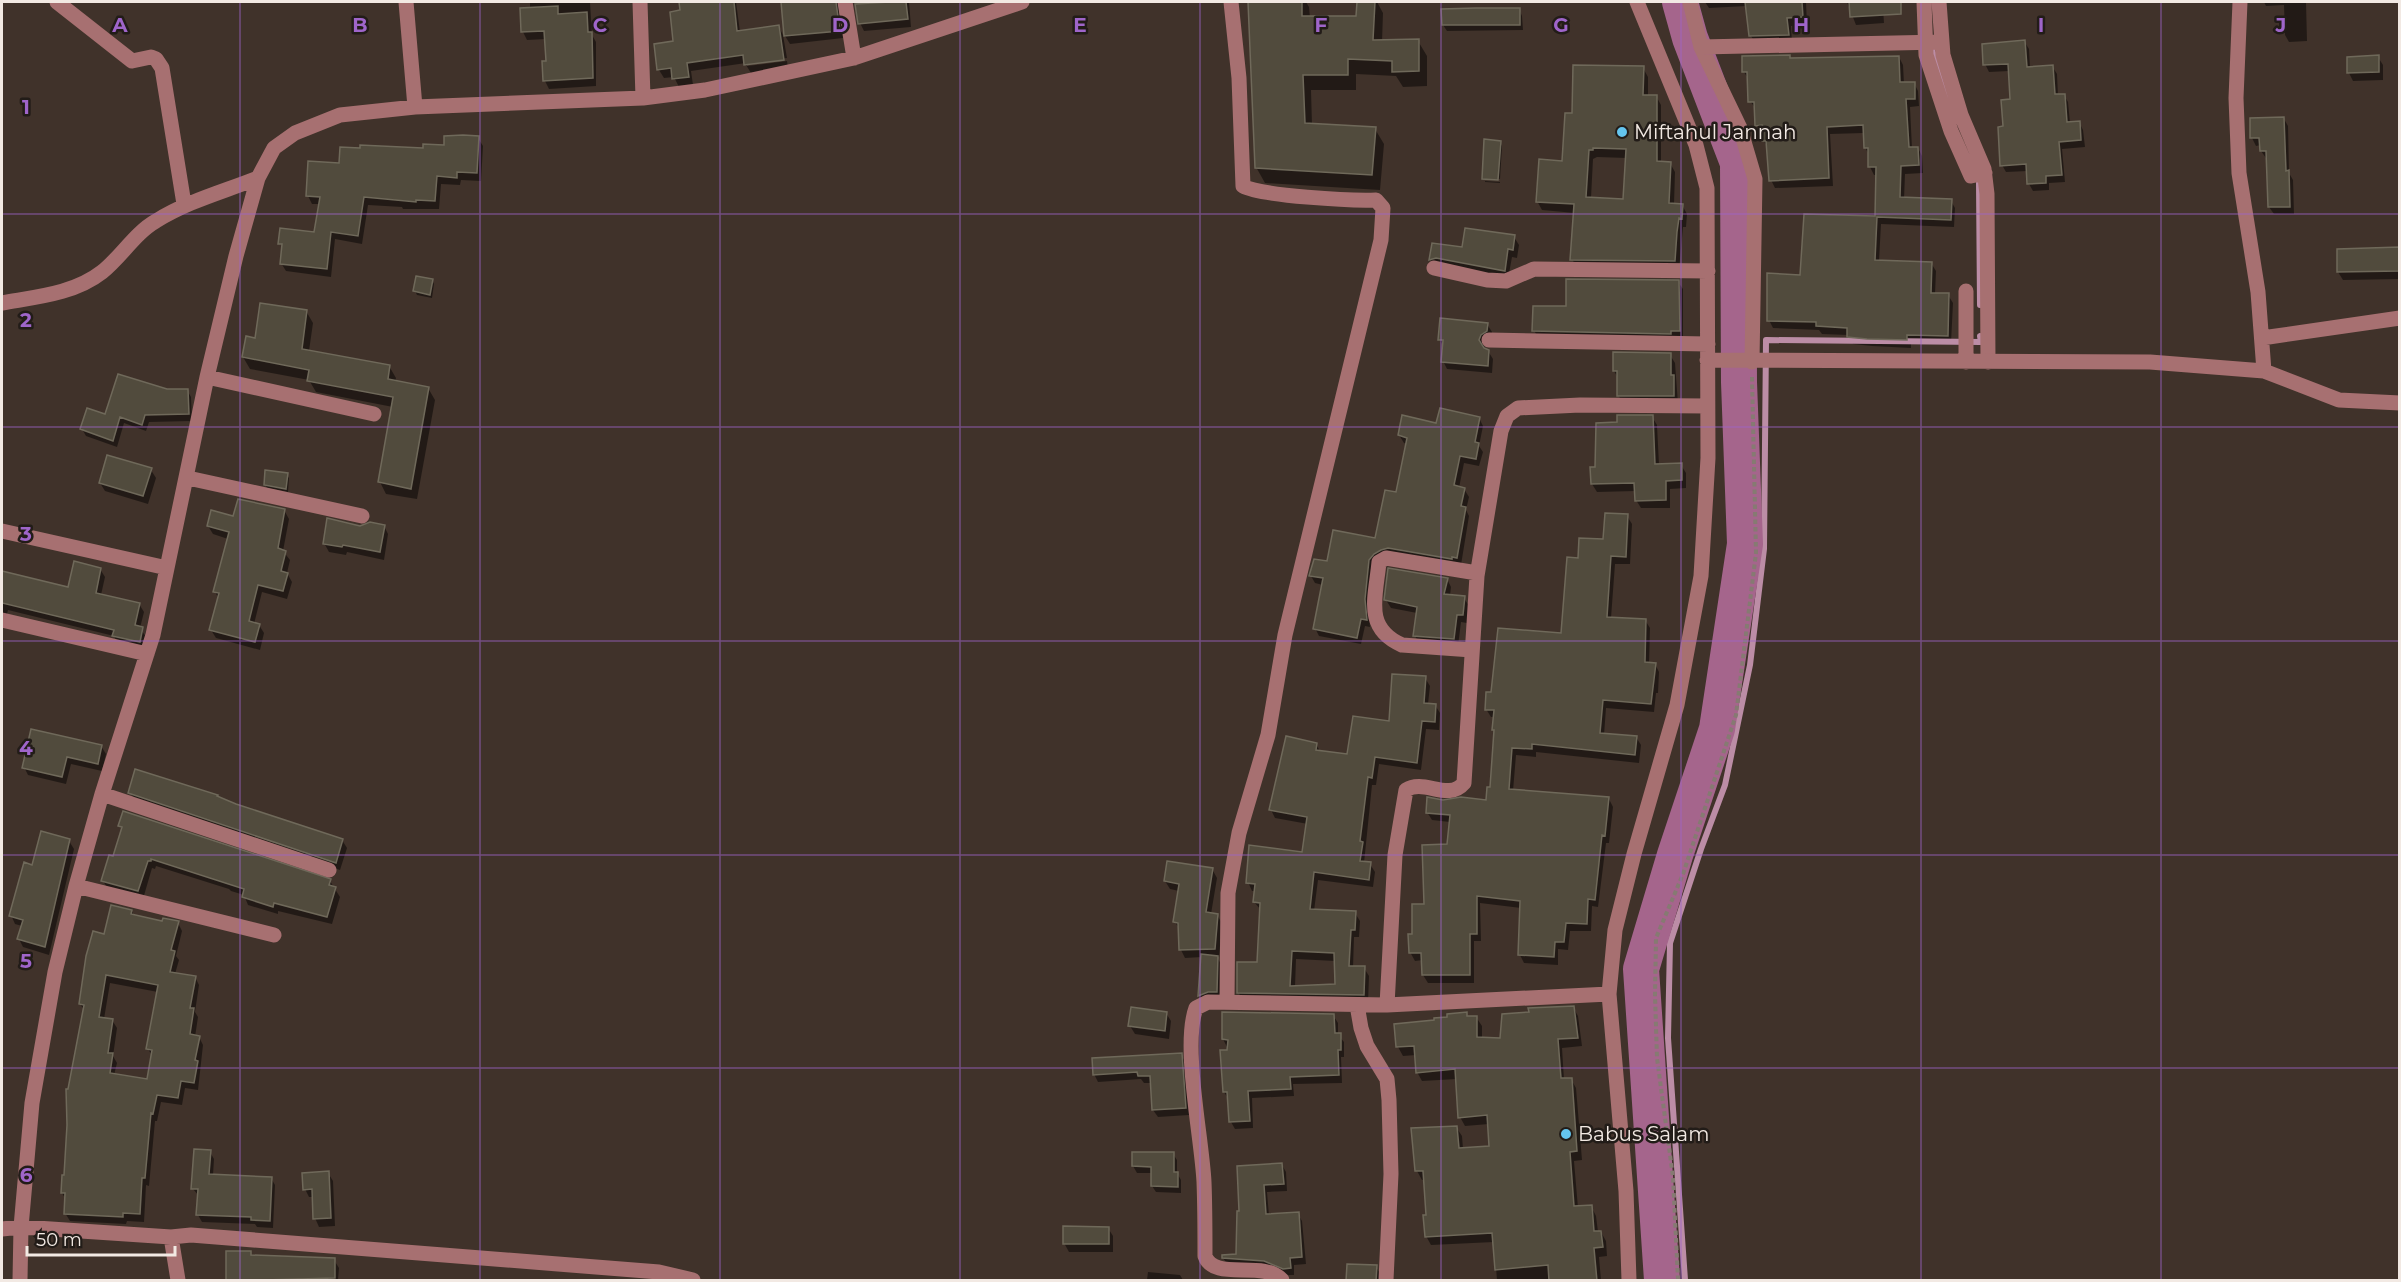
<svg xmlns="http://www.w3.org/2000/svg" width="2401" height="1282" font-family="Montserrat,sans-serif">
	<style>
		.shadow { fill: #0007; fill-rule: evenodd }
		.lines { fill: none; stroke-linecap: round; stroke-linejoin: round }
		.stream { stroke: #bc8da6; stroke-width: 6 }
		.river { stroke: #a5658c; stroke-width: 36 }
		.building { fill: #514b3d; stroke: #6f695a; stroke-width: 1.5; fill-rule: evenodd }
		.path { stroke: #867a72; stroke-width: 4; stroke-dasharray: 4.5 3; stroke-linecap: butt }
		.minor { stroke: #a77071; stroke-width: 15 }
		.grid { fill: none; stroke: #9f65ca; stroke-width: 1.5; stroke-opacity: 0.55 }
		.poi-dot { fill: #64c5ee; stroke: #221c18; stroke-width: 2 }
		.labels { text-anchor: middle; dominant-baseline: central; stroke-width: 5; stroke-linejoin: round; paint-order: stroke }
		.poi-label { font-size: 20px; fill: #f2e9e3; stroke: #221c18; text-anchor: start }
		.grid-label { font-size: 20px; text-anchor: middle; font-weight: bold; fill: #9f65ca; stroke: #221c18; stroke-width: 5; stroke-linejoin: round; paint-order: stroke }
	</style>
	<rect width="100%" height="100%" fill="#40322a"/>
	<path class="shadow" d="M 530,2 L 590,2 L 592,35 L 596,42 L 596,86 L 549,89 L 545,81 L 543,62 L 548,62 L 546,39 L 527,40 L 523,32 L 530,9 Z
		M 681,2 L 736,2 L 740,32 L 779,27 L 783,35 L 787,58 L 747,63 L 747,66 L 787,61 L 788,68 L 751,73 L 746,65 L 746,63 L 691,71 L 693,85 L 679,87 L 674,77 L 664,78 L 659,70 L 655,45 L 675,42 L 682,12 Z
		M 782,2 L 844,2 L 840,6 L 839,12 L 843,38 L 790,44 L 785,36 Z
		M 883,2 L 909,2 L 911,27 L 864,31 L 860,23 Z
		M 1249,2 L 1306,2 L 1309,7 L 1310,18 L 1358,18 L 1358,2 L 1377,2 L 1383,13 L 1382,42 L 1418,41 L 1427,56 L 1427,86 L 1403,87 L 1396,76 L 1356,74 L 1356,90 L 1311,90 L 1312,125 L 1375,129 L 1384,144 L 1380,190 L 1265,183 L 1256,167 Z
		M 1705,2 L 1806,2 L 1807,25 L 1791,26 L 1792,43 L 1756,44 L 1751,36 L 1747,6 L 1709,8 Z
		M 1847,2 L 1887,2 L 1887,7 L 1883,8 L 1884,23 L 1856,25 Z
		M 2264,2 L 2306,2 L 2307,41 L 2289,42 L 2285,35 L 2284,5 L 2266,6 Z
		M 1519,9 L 1522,16 L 1523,30 L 1447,31 L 1443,25 Z
		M 2024,41 L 2029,49 L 2030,68 L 2052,66 L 2057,74 L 2058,96 L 2064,95 L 2068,102 L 2070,123 L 2079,122 L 2083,130 L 2085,147 L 2062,149 L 2065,182 L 2049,183 L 2049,190 L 2033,191 L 2029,184 L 2028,171 L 2006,172 L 2002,165 L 2005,128 L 2012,100 L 2009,71 L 1989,72 L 1985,64 Z
		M 1899,57 L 1903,65 L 1904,84 L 1914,83 L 1918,91 L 1919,106 L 1910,107 L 1912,149 L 1918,148 L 1922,156 L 1923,173 L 1905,174 L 1904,199 L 1951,201 L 1955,208 L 1954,227 L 1881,224 L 1879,261 L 1931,263 L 1936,271 L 1935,294 L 1948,295 L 1953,303 L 1951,343 L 1911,342 L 1911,348 L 1872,346 L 1853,344 L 1848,335 L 1822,334 L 1819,330 L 1773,328 L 1769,320 L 1801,276 L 1877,218 L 1878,175 L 1874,175 L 1870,167 L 1869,155 L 1865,147 L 1864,133 L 1830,134 L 1833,186 L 1775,188 L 1771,180 L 1768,148 L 1764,141 L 1763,133 L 1757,125 L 1756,109 L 1750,101 L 1749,80 L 1744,72 L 1791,59 Z
		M 2378,57 L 2383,65 L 2383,80 L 2353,81 L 2349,73 Z
		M 1643,68 L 1648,77 L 1648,96 L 1656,96 L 1661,105 L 1661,163 L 1670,163 L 1675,172 L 1674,204 L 1682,205 L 1687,214 L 1686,227 L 1683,227 L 1679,270 L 1577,268 L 1572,259 L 1575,213 L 1542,210 L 1537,201 L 1563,162 L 1574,115 ZM 1597,157 L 1627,158 L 1624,201 L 1591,198 L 1593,159 Z
		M 2284,119 L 2288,126 L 2289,173 L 2293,180 L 2294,214 L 2274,214 L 2269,207 L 2268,158 L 2266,158 L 2261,151 L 2261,145 L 2256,146 L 2252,138 Z
		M 478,138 L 483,146 L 481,181 L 461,180 L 460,185 L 441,184 L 439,209 L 403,209 L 402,207 L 368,205 L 362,244 L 335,239 L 331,277 L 286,271 L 281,263 L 283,249 L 280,243 L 315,234 L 320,204 L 312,204 L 308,196 L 340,165 L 445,147 Z
		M 1500,142 L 1502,146 L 1500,179 L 1483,178 Z
		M 1485,181 L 1500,182 L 1500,183 L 1485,182 Z
		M 1514,237 L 1519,245 L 1517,258 L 1512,257 L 1508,279 L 1435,267 L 1431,260 L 1433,244 L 1463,249 Z
		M 2400,249 L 2400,279 L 2343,280 L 2338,272 Z
		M 432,280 L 434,284 L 432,298 L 417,295 L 415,291 Z
		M 1678,282 L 1683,289 L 1683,338 L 1538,338 L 1534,330 L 1568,308 Z
		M 306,311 L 313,323 L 309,351 L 389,366 L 396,378 L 395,382 L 428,388 L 435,400 L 417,499 L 386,494 L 380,482 L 393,407 L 316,392 L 309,380 L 250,369 L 243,357 L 257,340 Z
		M 1487,324 L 1492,332 L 1491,339 L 1485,343 L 1483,349 L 1488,351 L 1493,359 L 1492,373 L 1447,369 L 1443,361 L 1444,347 L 1439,339 Z
		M 1670,355 L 1675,363 L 1678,404 L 1623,403 L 1618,395 L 1618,378 L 1614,371 Z
		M 187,390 L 191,397 L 192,421 L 149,422 L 146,431 L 124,423 L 117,447 L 86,436 L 82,429 L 106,416 L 166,391 Z
		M 1652,417 L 1657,425 L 1659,465 L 1681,465 L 1686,473 L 1686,488 L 1670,489 L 1670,508 L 1641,508 L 1636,500 L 1636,491 L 1597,492 L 1592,484 L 1596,468 Z
		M 1479,418 L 1483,426 L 1479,446 L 1483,452 L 1479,466 L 1464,463 L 1459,488 L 1464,489 L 1469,497 L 1466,510 L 1469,516 L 1461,565 L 1386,557 L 1368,607 L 1370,627 L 1365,626 L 1361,644 L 1319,636 L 1315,628 L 1323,585 L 1315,583 L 1311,576 L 1328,563 L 1376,540 L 1397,494 L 1407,444 L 1404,443 L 1399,435 L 1437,425 Z
		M 151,470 L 156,478 L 148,504 L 105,491 L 100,483 Z
		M 287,475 L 289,478 L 288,492 L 267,488 L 265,484 Z
		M 284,510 L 289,519 L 283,551 L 290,560 L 287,573 L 292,582 L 287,599 L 262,592 L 254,624 L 259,625 L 264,633 L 260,650 L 216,638 L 211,630 L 219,599 L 215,592 L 228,539 L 213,534 L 208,526 L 234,518 Z
		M 1627,516 L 1632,524 L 1630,564 L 1615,564 L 1611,618 L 1645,620 L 1650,628 L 1649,664 L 1655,664 L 1659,672 L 1658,693 L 1656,693 L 1654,712 L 1606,708 L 1604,735 L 1636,737 L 1641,745 L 1639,763 L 1536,752 L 1536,757 L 1516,755 L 1513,791 L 1609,799 L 1613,807 L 1609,843 L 1606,843 L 1598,907 L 1592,906 L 1591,931 L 1570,931 L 1568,950 L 1558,949 L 1558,965 L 1524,963 L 1520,955 L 1521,908 L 1480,903 L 1481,941 L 1474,941 L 1474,983 L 1428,983 L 1423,975 L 1423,960 L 1415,961 L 1410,952 L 1413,936 L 1448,846 L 1450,822 L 1432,820 L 1427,812 L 1443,802 L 1487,802 L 1491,789 L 1495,717 L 1491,717 L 1486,709 L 1493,694 L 1562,634 L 1579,559 L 1605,540 Z
		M 384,526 L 388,534 L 384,560 L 347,552 L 346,555 L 329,552 L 324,543 Z
		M 100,569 L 105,577 L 101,595 L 139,604 L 144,612 L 140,628 L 146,637 L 144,649 L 118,644 L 114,636 L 8,610 L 7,614 L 2,613 L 2,572 L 69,588 Z
		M 1447,579 L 1451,587 L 1450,596 L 1464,598 L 1469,606 L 1467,623 L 1461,622 L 1458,646 L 1419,643 L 1415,636 L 1417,613 L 1391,608 L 1386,600 Z
		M 1425,678 L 1430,686 L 1428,704 L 1435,705 L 1440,713 L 1439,730 L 1426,729 L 1421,770 L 1379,764 L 1376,785 L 1372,785 L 1364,863 L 1370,864 L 1375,872 L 1373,887 L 1318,880 L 1314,911 L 1355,913 L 1360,921 L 1359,937 L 1354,937 L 1353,968 L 1364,968 L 1369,976 L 1368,1003 L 1243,1000 L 1238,992 L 1258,963 L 1261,910 L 1254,902 L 1256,891 L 1252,891 L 1248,882 L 1303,854 L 1308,824 L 1275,818 L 1271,810 L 1316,744 L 1321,753 L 1348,756 L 1390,722 ZM 1296,959 L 1335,961 L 1336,985 L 1295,987 Z
		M 101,746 L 106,754 L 102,771 L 71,764 L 66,784 L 28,775 L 24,767 Z
		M 130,792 L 342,840 L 347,848 L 340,870 L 135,800 Z
		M 120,825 L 330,881 L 340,897 L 332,924 L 278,911 L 278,914 L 248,905 L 244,895 L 231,891 L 229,889 L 156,866 L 155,869 L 152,868 L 143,899 L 108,889 L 103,881 L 114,858 L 122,830 Z
		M 69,841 L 74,849 L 49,955 L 23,947 L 19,939 L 22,926 L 15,924 L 11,915 L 33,866 Z
		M 1212,869 L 1217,878 L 1211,914 L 1217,915 L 1222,923 L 1219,957 L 1217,957 L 1222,966 L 1221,1000 L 1204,1004 L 1199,996 L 1202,957 L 1185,958 L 1181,950 L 1180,930 L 1175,922 L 1179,891 L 1170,889 L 1165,881 Z
		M 132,911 L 134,916 L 163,923 L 178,923 L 182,931 L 176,956 L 179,960 L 175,974 L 195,977 L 199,985 L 195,1012 L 198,1017 L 195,1037 L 199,1037 L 203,1045 L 198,1090 L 185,1088 L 182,1105 L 161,1102 L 157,1121 L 155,1121 L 149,1186 L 146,1185 L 144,1222 L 127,1221 L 126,1224 L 70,1221 L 65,1213 L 66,1200 L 62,1193 L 66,1177 L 69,1091 L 84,1010 L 80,1004 L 105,935 ZM 110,983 L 158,992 L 148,1049 L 153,1057 L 149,1081 L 114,1075 L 117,1063 L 113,1056 L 117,1028 L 112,1020 L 104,1019 Z
		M 1573,1007 L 1578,1016 L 1582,1046 L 1562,1048 L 1564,1080 L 1571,1079 L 1576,1088 L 1582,1160 L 1574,1161 L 1578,1208 L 1591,1206 L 1596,1216 L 1598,1232 L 1601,1232 L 1606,1241 L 1607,1256 L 1599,1257 L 1601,1280 L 1497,1280 L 1494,1242 L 1431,1245 L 1426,1236 L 1428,1217 L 1425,1180 L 1422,1180 L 1417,1171 L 1456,1127 L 1462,1136 L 1463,1149 L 1491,1147 L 1489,1124 L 1465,1126 L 1460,1117 L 1457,1079 L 1422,1081 L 1417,1072 L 1416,1055 L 1403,1056 L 1398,1047 L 1436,1022 L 1466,1014 L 1469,1018 L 1476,1017 L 1482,1026 L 1482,1039 L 1502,1039 Z
		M 1166,1013 L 1171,1021 L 1169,1039 L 1135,1034 L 1130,1026 Z
		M 1333,1015 L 1338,1023 L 1338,1035 L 1344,1042 L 1344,1057 L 1341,1057 L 1342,1083 L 1293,1084 L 1294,1096 L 1252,1098 L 1253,1128 L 1235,1129 L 1231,1122 L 1229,1100 L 1224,1092 L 1229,1051 L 1223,1039 Z
		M 1181,1054 L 1185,1062 L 1189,1115 L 1158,1117 L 1153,1110 L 1152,1083 L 1144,1083 L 1141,1079 L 1098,1082 L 1094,1074 Z
		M 210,1152 L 214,1159 L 213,1175 L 271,1178 L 275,1185 L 273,1228 L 257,1227 L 255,1224 L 202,1222 L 198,1215 L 199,1196 L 193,1189 Z
		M 1133,1153 L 1173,1154 L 1177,1160 L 1177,1173 L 1181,1180 L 1181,1193 L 1156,1192 L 1152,1186 L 1153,1173 L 1137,1173 L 1133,1166 Z
		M 1282,1165 L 1286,1172 L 1287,1191 L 1267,1192 L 1269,1216 L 1298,1214 L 1302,1221 L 1306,1264 L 1294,1265 L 1294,1275 L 1288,1275 L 1269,1268 L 1228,1265 L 1223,1258 L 1238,1255 L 1241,1212 L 1238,1167 Z
		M 328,1173 L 333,1181 L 335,1226 L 319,1227 L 315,1218 L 314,1197 L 309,1197 L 305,1189 Z
		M 1108,1228 L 1113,1236 L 1113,1252 L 1069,1252 L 1064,1243 Z
		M 250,1252 L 252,1256 L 334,1260 L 339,1268 L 338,1280 L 227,1280 Z
		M 1376,1267 L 1381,1275 L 1381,1280 L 1348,1280 Z
		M 1148,1272 L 1180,1275 L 1183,1280 L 1147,1280 Z"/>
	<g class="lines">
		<path class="stream" d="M 1931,47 L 1950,103
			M 1979,183 L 1980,305
			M 1685,1280 L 1668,1038 L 1670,943 L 1701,849 L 1725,785 L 1750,665 L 1764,549 L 1766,340 L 1981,342 L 1980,336"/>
		<path class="river" d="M 1662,1280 L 1641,969 L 1675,855 L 1717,729 L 1745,544 L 1739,382 L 1738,163 L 1690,38 L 1680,2"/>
	</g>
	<path class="building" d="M 679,2 L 734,2 L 737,31 L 779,25 L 784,60 L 744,65 L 743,55 L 687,63 L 689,77 L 672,79 L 671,68 L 657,70 L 654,44 L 673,41 L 670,12 L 680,10 Z
		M 781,2 L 836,2 L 840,31 L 784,36 Z
		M 890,2 L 906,2 L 908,19 L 858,24 L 855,4 Z
		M 1248,2 L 1302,2 L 1302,16 L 1356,16 L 1357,2 L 1375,2 L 1373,40 L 1419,39 L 1419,71 L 1392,72 L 1392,61 L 1348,59 L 1348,75 L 1303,75 L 1305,123 L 1376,127 L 1372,175 L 1255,168 Z
		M 1745,2 L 1802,2 L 1803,17 L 1787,18 L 1789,35 L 1749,36 Z
		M 1849,2 L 1901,2 L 1901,14 L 1850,17 Z
		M 558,6 L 558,14 L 587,12 L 588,32 L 592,32 L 593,78 L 543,81 L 542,61 L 546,61 L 544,31 L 521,32 L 520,8 Z
		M 1476,8 L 1520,8 L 1520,25 L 1442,25 L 1441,9 Z
		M 2025,40 L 2027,67 L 2053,65 L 2055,94 L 2065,94 L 2067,122 L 2080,121 L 2081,140 L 2059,142 L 2062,175 L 2046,176 L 2046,183 L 2027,184 L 2026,164 L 2000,166 L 1998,127 L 2003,126 L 2001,100 L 2010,99 L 2008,64 L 1983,65 L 1982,44 Z
		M 1790,55 L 1790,58 L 1899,56 L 1900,82 L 1915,82 L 1915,99 L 1906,99 L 1909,147 L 1918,147 L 1919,165 L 1901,166 L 1900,197 L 1952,199 L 1951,220 L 1877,217 L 1875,260 L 1932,262 L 1931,293 L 1949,293 L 1948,336 L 1907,335 L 1907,340 L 1867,339 L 1847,337 L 1847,328 L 1816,326 L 1816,322 L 1767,321 L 1767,273 L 1800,275 L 1804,214 L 1875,216 L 1876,167 L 1868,167 L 1868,148 L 1864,148 L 1863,125 L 1827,127 L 1829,178 L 1769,181 L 1766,141 L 1762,141 L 1762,125 L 1755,126 L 1754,102 L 1748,102 L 1747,72 L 1742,72 L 1742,56 Z
		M 2379,55 L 2379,72 L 2347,73 L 2347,57 Z
		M 1573,65 L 1644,66 L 1643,95 L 1657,95 L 1657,161 L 1671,162 L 1669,203 L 1683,204 L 1682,219 L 1679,218 L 1677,232 L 1675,261 L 1570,260 L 1574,204 L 1536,202 L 1539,159 L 1562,161 L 1565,113 L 1572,113 ZM 1593,148 L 1626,149 L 1623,199 L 1586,197 L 1589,150 L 1593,150 Z
		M 2284,117 L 2286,171 L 2289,170 L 2290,207 L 2268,207 L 2266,151 L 2260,151 L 2259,138 L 2250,138 L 2250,118 Z
		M 463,135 L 479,136 L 477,173 L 457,172 L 457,178 L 437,176 L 435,201 L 416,200 L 416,202 L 364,197 L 358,236 L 331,232 L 327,269 L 280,264 L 282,244 L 278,244 L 280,228 L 314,232 L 320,197 L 306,196 L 308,161 L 339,163 L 340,147 L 360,148 L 360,145 L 423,148 L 423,144 L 444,145 L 444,136 Z
		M 1484,139 L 1501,141 L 1498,180 L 1482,179 Z
		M 1465,228 L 1515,235 L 1513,250 L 1508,249 L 1505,271 L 1436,258 L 1429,260 L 1432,243 L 1462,247 Z
		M 2400,247 L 2400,271 L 2337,272 L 2337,249 Z
		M 416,276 L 433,279 L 430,295 L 413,291 Z
		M 1566,279 L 1679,280 L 1680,331 L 1671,331 L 1671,334 L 1532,331 L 1533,306 L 1566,306 Z
		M 260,303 L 307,310 L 302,349 L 390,365 L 388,379 L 429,387 L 411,489 L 378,482 L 393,397 L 307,381 L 309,370 L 242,357 L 246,336 L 255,338 Z
		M 1440,318 L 1488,323 L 1487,331 L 1481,335 L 1479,340 L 1484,348 L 1489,350 L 1488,366 L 1441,362 L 1443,340 L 1438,340 Z
		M 1613,352 L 1671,353 L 1671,375 L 1674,375 L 1674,396 L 1617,396 L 1617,371 L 1613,371 Z
		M 118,374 L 167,389 L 188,389 L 189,414 L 145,415 L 142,425 L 120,417 L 113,441 L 80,429 L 87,408 L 105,414 Z
		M 1440,408 L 1480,417 L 1475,442 L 1479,443 L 1476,459 L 1460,456 L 1454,485 L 1465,488 L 1461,506 L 1466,507 L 1457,558 L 1452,557 L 1452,559 L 1388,548 L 1381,550 L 1374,554 L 1369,560 L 1365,599 L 1367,620 L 1361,619 L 1357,638 L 1313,629 L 1323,578 L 1309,576 L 1314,559 L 1327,561 L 1333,530 L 1375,538 L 1385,490 L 1396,492 L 1407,438 L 1398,435 L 1402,415 L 1436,423 Z
		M 1617,415 L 1653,415 L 1655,464 L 1682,463 L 1682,480 L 1666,481 L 1666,500 L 1635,501 L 1634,483 L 1591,484 L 1590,467 L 1595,467 L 1596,423 L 1617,422 Z
		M 107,455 L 152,468 L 143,496 L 99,483 Z
		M 265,470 L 288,473 L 286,489 L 264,485 Z
		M 238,499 L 285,509 L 278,548 L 286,551 L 281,571 L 288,573 L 283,591 L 258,585 L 249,621 L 260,624 L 255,642 L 209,630 L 219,593 L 213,592 L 229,532 L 207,526 L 211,510 L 233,516 Z
		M 1605,513 L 1628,514 L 1626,557 L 1611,556 L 1607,617 L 1646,619 L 1645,662 L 1656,663 L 1651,704 L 1603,700 L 1600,733 L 1637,736 L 1635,755 L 1532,744 L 1532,749 L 1512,748 L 1509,789 L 1609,797 L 1605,836 L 1602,835 L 1595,900 L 1588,899 L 1587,924 L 1566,923 L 1564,942 L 1555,942 L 1554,957 L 1518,955 L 1520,901 L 1477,896 L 1477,934 L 1470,934 L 1470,975 L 1422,975 L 1421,953 L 1409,953 L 1408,934 L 1412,934 L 1412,904 L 1424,904 L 1422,845 L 1447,844 L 1450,815 L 1426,813 L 1427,797 L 1443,800 L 1461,797 L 1486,800 L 1487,787 L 1490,787 L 1494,730 L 1492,730 L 1494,710 L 1485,710 L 1486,692 L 1491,692 L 1498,628 L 1561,633 L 1567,557 L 1578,558 L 1579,538 L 1603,539 Z
		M 327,518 L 360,526 L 370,522 L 385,525 L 380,552 L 343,545 L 342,547 L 323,544 Z
		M 74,561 L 101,568 L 96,593 L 140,603 L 135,625 L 143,627 L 140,642 L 112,636 L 114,630 L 2,603 L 2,571 L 68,587 Z
		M 1388,568 L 1448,578 L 1444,594 L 1465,596 L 1463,615 L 1457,615 L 1454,639 L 1413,636 L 1417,607 L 1384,600 Z
		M 1392,674 L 1426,676 L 1424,703 L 1436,704 L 1435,722 L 1422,721 L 1417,763 L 1375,757 L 1372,778 L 1368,777 L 1360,841 L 1363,842 L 1360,861 L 1371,862 L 1369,880 L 1314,872 L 1310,909 L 1356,911 L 1355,930 L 1351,930 L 1349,966 L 1365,966 L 1364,995 L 1237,993 L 1237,962 L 1257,962 L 1260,903 L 1253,902 L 1255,884 L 1246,883 L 1249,845 L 1302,852 L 1307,817 L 1269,810 L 1286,736 L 1317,743 L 1316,750 L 1347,754 L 1353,716 L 1389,721 ZM 1292,951 L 1334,953 L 1335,984 L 1290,986 Z
		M 31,729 L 102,745 L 98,764 L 67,757 L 62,777 L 22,768 Z
		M 135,769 L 218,795 L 217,796 L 236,804 L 343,839 L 336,863 L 128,793 Z
		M 123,811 L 331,879 L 329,885 L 336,887 L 327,917 L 274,903 L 273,907 L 242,897 L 244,889 L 151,859 L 151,861 L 148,861 L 138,891 L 101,881 L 109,855 L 113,856 L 122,827 L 118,826 Z
		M 41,831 L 70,839 L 45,947 L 17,939 L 23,920 L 9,916 L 24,862 L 32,865 Z
		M 1167,861 L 1213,868 L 1206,912 L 1218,914 L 1215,949 L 1179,950 L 1178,923 L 1173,922 L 1179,884 L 1164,881 Z
		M 111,905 L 132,910 L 131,914 L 162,921 L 163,918 L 179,921 L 171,950 L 175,951 L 170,972 L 196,976 L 190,1008 L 194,1008 L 190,1034 L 200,1036 L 195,1060 L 198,1061 L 194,1083 L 181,1081 L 178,1098 L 157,1095 L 153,1114 L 151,1113 L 145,1178 L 142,1178 L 140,1214 L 123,1213 L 123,1217 L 64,1214 L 65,1193 L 61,1193 L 62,1175 L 64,1175 L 67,1125 L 66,1089 L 68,1089 L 84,1005 L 79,1004 L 86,956 L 93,931 L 104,934 ZM 106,975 L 158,985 L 146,1049 L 152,1050 L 147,1079 L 110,1073 L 113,1053 L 108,1053 L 113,1019 L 99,1017 Z
		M 1201,954 L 1218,956 L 1217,992 L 1208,992 L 1198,996 Z
		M 1574,1006 L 1578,1038 L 1558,1039 L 1561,1078 L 1572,1078 L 1577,1151 L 1570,1152 L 1574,1206 L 1592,1205 L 1594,1231 L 1601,1231 L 1603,1247 L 1594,1248 L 1597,1281 L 1549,1281 L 1548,1265 L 1495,1270 L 1492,1233 L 1425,1237 L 1423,1215 L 1426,1215 L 1423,1171 L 1415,1171 L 1411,1128 L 1457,1126 L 1459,1148 L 1489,1146 L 1487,1115 L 1458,1118 L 1455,1069 L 1416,1073 L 1414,1046 L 1396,1047 L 1394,1024 L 1434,1020 L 1434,1018 L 1447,1017 L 1447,1014 L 1467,1012 L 1467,1016 L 1477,1016 L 1477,1037 L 1500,1038 L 1502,1014 L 1529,1012 L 1528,1008 Z
		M 1131,1007 L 1167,1012 L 1165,1031 L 1128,1026 Z
		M 1222,1012 L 1334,1014 L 1335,1033 L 1341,1033 L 1341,1050 L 1338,1050 L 1339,1075 L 1290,1077 L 1291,1089 L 1248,1091 L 1250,1121 L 1229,1122 L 1227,1092 L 1223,1092 L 1220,1050 L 1227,1050 L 1228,1040 L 1222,1039 Z
		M 1182,1053 L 1186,1108 L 1152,1110 L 1150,1076 L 1138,1076 L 1137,1072 L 1093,1075 L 1092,1058 Z
		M 194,1149 L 211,1150 L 209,1174 L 272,1177 L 270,1221 L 251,1220 L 251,1217 L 196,1215 L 198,1189 L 191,1189 Z
		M 1132,1152 L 1174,1152 L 1174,1172 L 1178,1172 L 1178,1187 L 1151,1186 L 1151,1167 L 1132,1166 Z
		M 1282,1163 L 1284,1184 L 1264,1185 L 1266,1214 L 1299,1212 L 1302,1257 L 1290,1258 L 1291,1268 L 1283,1269 L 1264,1261 L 1222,1258 L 1222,1255 L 1236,1254 L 1237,1211 L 1239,1211 L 1237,1166 Z
		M 329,1171 L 331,1218 L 313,1219 L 312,1189 L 303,1190 L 302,1173 Z
		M 1063,1226 L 1109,1227 L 1109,1244 L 1063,1244 Z
		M 226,1251 L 251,1251 L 251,1255 L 335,1258 L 335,1278 L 226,1281 Z
		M 1347,1264 L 1377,1265 L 1376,1281 L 1346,1281 Z"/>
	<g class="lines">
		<path class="path" d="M 1678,1280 L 1673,1177 L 1657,1058 L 1655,995 L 1656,938 L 1683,874 L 1736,715 L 1756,553 L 1752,377"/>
		<path class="minor" d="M 57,2 L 132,61 L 151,57 L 156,59 L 162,68 L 184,204
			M 406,2 L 415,107
			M 640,2 L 643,98
			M 845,2 L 854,58
			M 1690,2 L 1701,47 L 1740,128 L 1755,179 L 1752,362
			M 1924,2 L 1926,55 L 1951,131 L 1971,176 L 1985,173
			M 1939,2 L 1943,55 L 1961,115 L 1984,169 L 1987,194 L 1988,362
			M 2240,2 L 2236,98 L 2239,173 L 2258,292 L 2264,371
			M 1701,47 L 1941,42
			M 1434,268 L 1487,280 L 1506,281 L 1534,269 L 1708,271
			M 2,303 C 35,297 74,294 102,272 C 121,257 135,233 156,221 C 188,201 223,192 258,178
			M 2262,338 L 2400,318
			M 1489,340 L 1708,344
			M 1707,360 L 2150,362 L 2264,371 L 2339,400 L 2400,403
			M 1966,362 L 1966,291
			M 207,377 L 374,414
			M 188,478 L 362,516
			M 2,531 L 167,568
			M 2,620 L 147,654
			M 1472,650 L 1402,645 C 1363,628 1376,596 1379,562 L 1386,558 L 1477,573
			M 102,794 L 329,870
			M 76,886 L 274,935
			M 1227,1002 L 1228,893 L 1239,833 L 1268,735 L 1285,635 L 1381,240 L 1383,208 L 1376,200 C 1352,201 1261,196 1243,186 L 1239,78 L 1231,2
			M 1357,1005 L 1361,1028 L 1367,1046 L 1387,1079 L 1389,1100 L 1391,1174 L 1386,1280
			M 1387,1005 L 1395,855 L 1406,790 C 1424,778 1448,802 1464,783 L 1477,576 L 1501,431 L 1507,416 L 1518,408 L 1580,405 L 1707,406
			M 2,1229 L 21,1227 L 171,1237 L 191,1235 L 659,1272 L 693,1280
			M 171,1237 L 178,1280
			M 20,1280 L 21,1227 L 32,1103 L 55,972 L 76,886 L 102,794 L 153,635 L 207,377 L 236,256 L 258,178 L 274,148 L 295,133 L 340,115 L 415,107 L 643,98 L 705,90 L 854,58 L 1022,2
			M 1282,1280 C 1263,1259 1214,1282 1205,1256 C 1205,1231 1205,1207 1204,1182 C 1202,1139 1182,1045 1196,1008 L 1208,1002 L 1387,1005 L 1609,994
			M 1629,1280 L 1626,1191 L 1609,994 L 1615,930 L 1634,854 L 1677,705 L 1701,576 L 1708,458 L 1707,188 L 1696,145 L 1637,2"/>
	</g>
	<path class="grid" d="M 240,2 L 240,1280M 480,2 L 480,1280M 720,2 L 720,1280M 960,2 L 960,1280M 1200,2 L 1200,1280M 1441,2 L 1441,1280M 1681,2 L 1681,1280M 1921,2 L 1921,1280M 2161,2 L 2161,1280M 2,214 L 2400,214M 2,427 L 2400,427M 2,641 L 2400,641M 2,855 L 2400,855M 2,1068 L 2400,1068"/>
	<g class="poi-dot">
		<circle cx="1622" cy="132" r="6"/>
		<circle cx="1566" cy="1134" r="6"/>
	</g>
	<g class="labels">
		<g class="poi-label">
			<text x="1634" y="132">Miftahul Jannah</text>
			<text x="1578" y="1134">Babus Salam</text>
		</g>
	</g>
	<g class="grid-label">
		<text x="120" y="32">A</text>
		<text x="360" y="32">B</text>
		<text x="600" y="32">C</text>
		<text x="840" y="32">D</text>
		<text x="1080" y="32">E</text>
		<text x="1321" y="32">F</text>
		<text x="1561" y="32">G</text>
		<text x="1801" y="32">H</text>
		<text x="2041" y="32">I</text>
		<text x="2281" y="32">J</text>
		<text x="26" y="114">1</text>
		<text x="26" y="327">2</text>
		<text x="26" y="541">3</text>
		<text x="26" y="755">4</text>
		<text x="26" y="968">5</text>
		<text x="26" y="1182">6</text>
	</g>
	<rect width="2401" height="1282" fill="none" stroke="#f2e9e3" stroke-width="6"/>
	<path d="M27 1246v9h148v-9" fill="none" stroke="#f2e9e3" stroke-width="3"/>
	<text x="36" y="1246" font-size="18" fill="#f2e9e3" stroke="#221c18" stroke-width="4.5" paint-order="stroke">50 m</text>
</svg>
